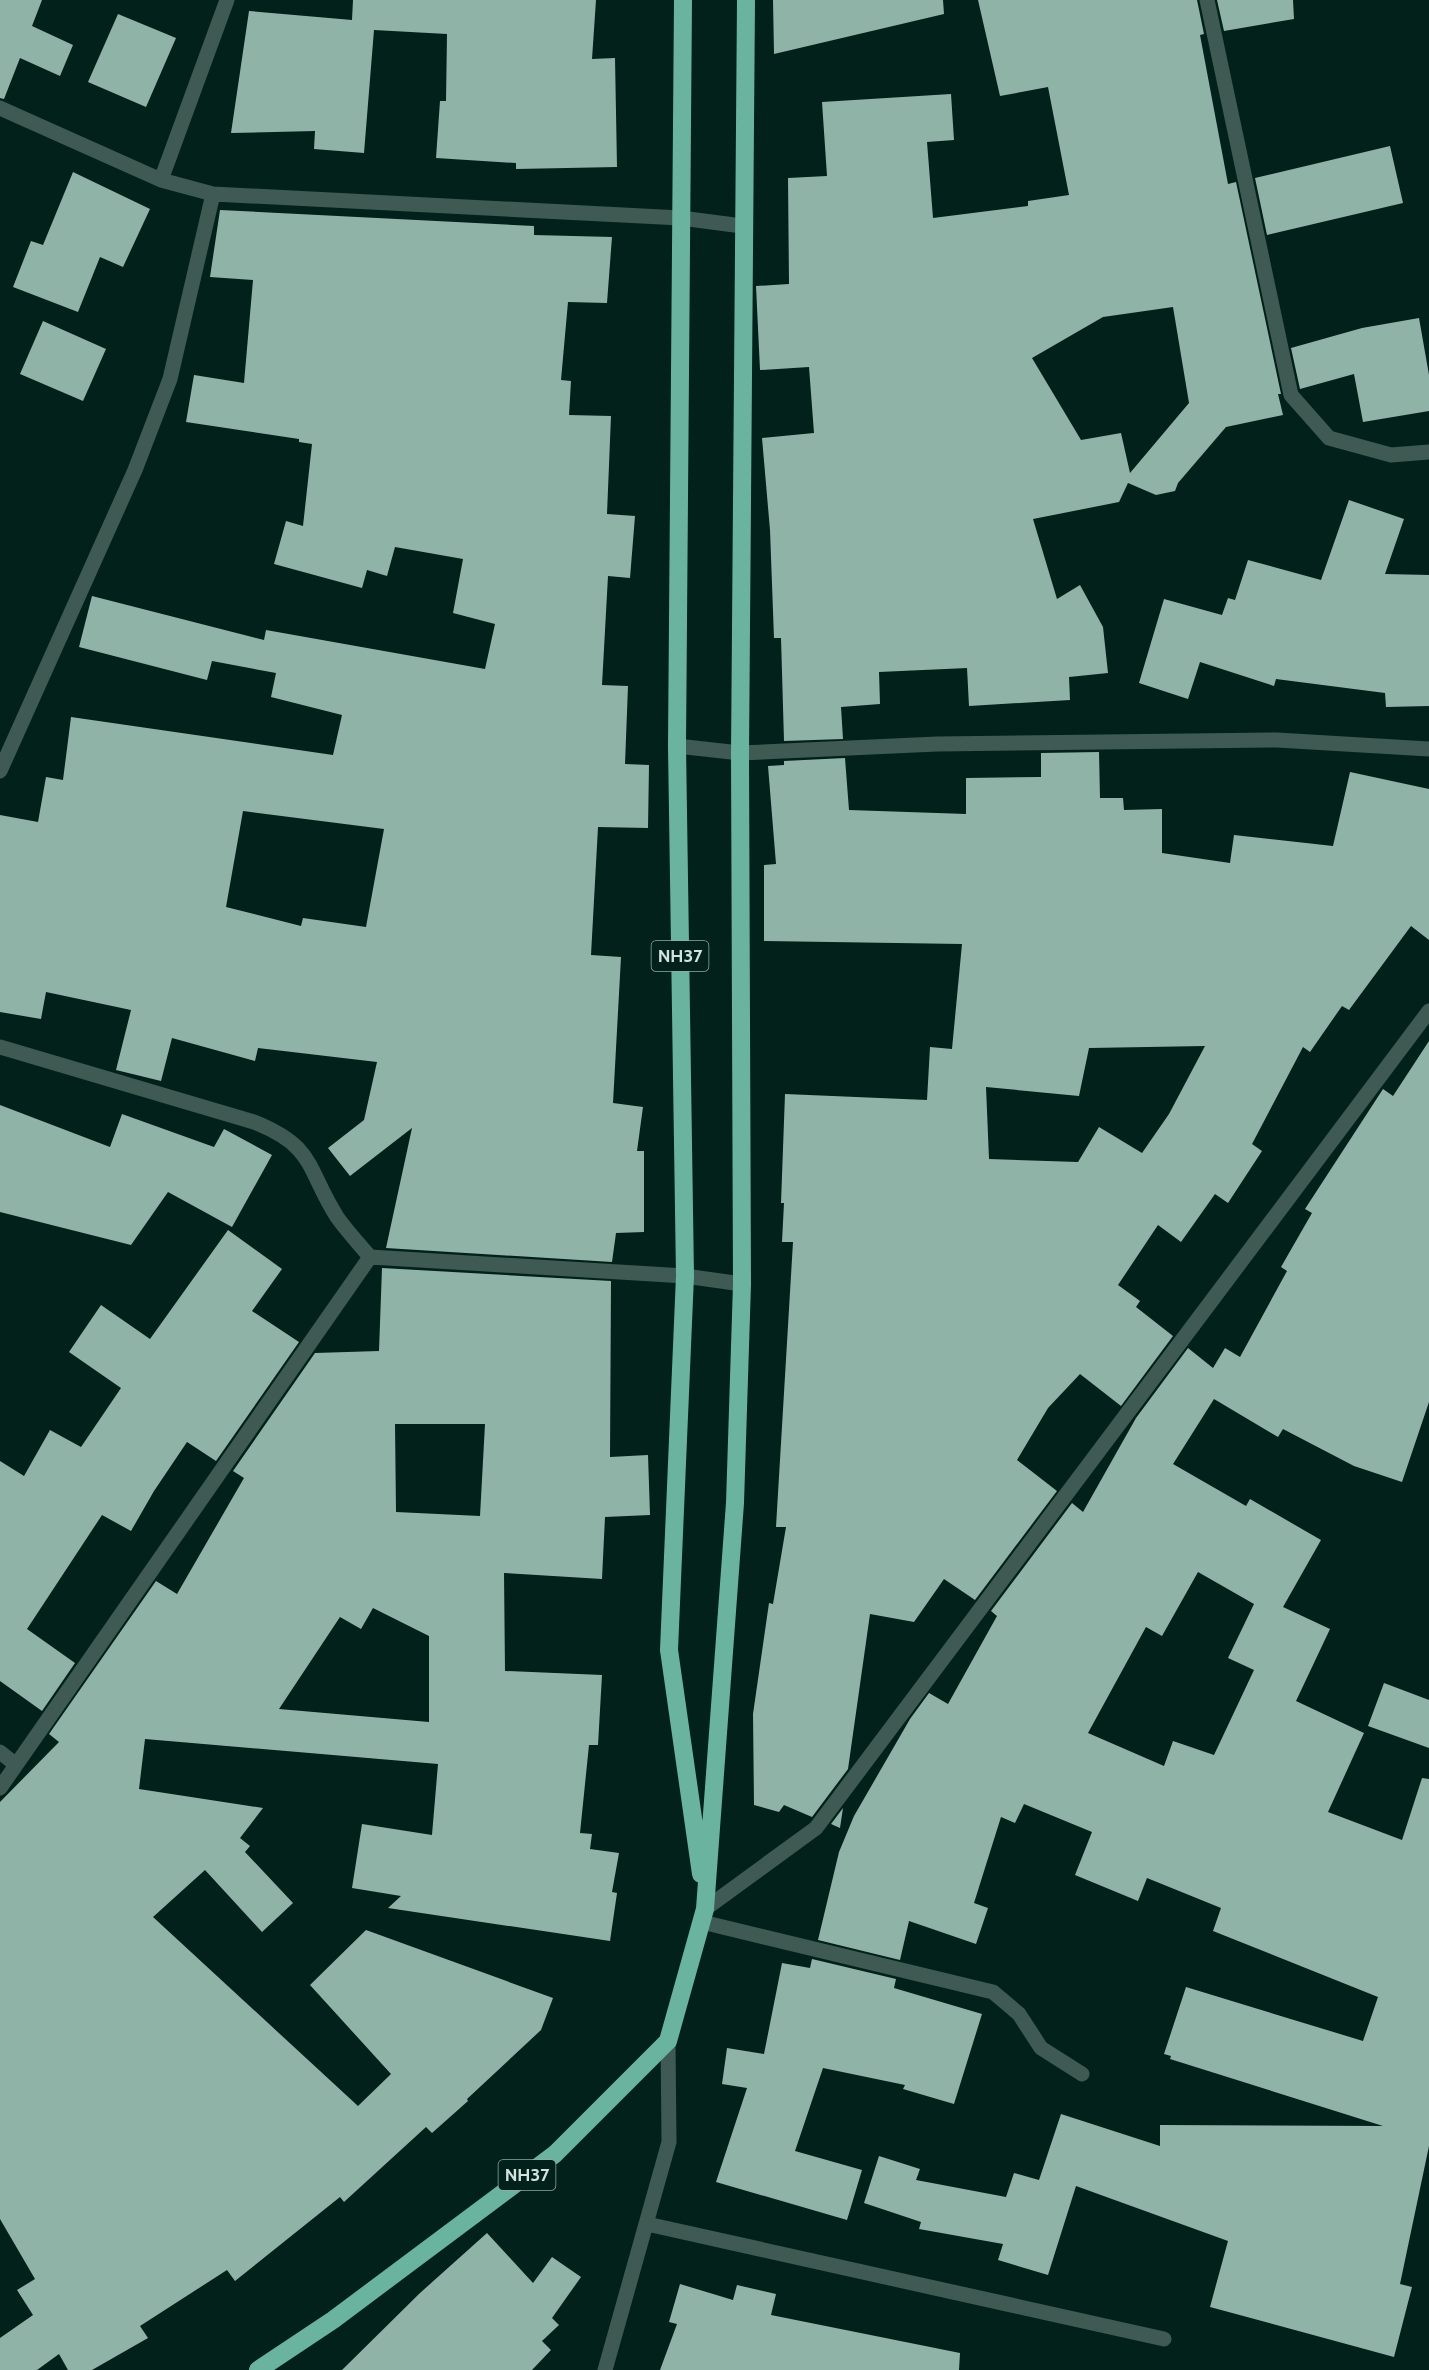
<svg xmlns="http://www.w3.org/2000/svg" width="1429" height="2370" font-family="Cabin,sans-serif">
	<style>
		.building { fill: #90b3a8; fill-rule: evenodd }
		.lines { fill: none; stroke-linecap: round; stroke-linejoin: round }
		.street { stroke: #3e5a52; stroke-width: 15 }
		.highway { stroke: #6ab39f; stroke-width: 18 }
		.labels { text-anchor: middle; dominant-baseline: central; stroke-width: 6; stroke-linejoin: round; paint-order: stroke }
		.shield { fill: #02211a; stroke: #94a9a3; stroke-width: 1.5 }
		.shield-label { font-size: 18px; font-weight: bold; fill: #d2e3de }
	</style>
	<rect width="100%" height="100%" fill="#02211a"/>
	<path class="building" d="M 0,0 L 42,0 L 32,26 L 73,45 L 60,76 L 20,58 L 4,99 L 0,98 Z
		M 353,0 L 596,0 L 592,59 L 615,58 L 617,167 L 516,169 L 516,163 L 436,158 L 440,101 L 446,101 L 447,34 L 374,30 L 364,153 L 314,149 L 315,131 L 231,133 L 249,11 L 352,20 Z
		M 773,0 L 943,0 L 944,14 L 774,54 Z
		M 978,0 L 1197,0 L 1204,34 L 1200,35 L 1228,184 L 1236,182 L 1281,394 L 1278,394 L 1283,415 L 1226,427 L 1178,483 L 1175,491 L 1156,495 L 1128,483 L 1119,502 L 1033,519 L 1057,599 L 1080,585 L 1103,627 L 1108,673 L 1069,677 L 1070,700 L 969,706 L 967,668 L 879,672 L 880,704 L 841,707 L 843,739 L 784,741 L 781,638 L 774,638 L 770,530 L 762,438 L 814,433 L 809,367 L 760,370 L 756,286 L 789,284 L 788,178 L 827,176 L 822,102 L 951,94 L 954,140 L 927,142 L 933,218 L 1028,206 L 1028,201 L 1069,195 L 1048,87 L 1000,96 ZM 1173,307 L 1189,403 L 1130,473 L 1121,433 L 1081,440 L 1032,358 L 1103,317 Z
		M 1217,0 L 1293,0 L 1294,19 L 1224,31 Z
		M 118,14 L 176,38 L 146,107 L 88,82 Z
		M 1390,146 L 1403,203 L 1267,235 L 1255,178 Z
		M 73,172 L 150,209 L 123,267 L 100,257 L 78,312 L 13,287 L 31,241 L 43,245 Z
		M 220,210 L 534,226 L 534,235 L 612,237 L 607,303 L 568,302 L 561,380 L 571,381 L 569,415 L 611,416 L 607,514 L 635,516 L 630,578 L 608,576 L 602,685 L 628,686 L 625,764 L 649,765 L 648,828 L 598,827 L 591,955 L 621,957 L 613,1103 L 643,1107 L 637,1151 L 644,1151 L 644,1232 L 616,1233 L 612,1262 L 386,1248 L 412,1128 L 350,1176 L 328,1148 L 364,1120 L 377,1062 L 258,1048 L 255,1061 L 172,1038 L 161,1081 L 116,1070 L 131,1010 L 46,992 L 41,1019 L 0,1012 L 0,815 L 38,822 L 46,777 L 63,780 L 71,717 L 333,755 L 342,715 L 271,697 L 276,673 L 212,661 L 207,680 L 79,647 L 92,596 L 264,640 L 266,630 L 485,669 L 495,624 L 453,613 L 463,559 L 395,547 L 387,576 L 367,570 L 362,588 L 274,564 L 286,521 L 303,526 L 312,444 L 299,442 L 299,439 L 186,422 L 194,375 L 244,383 L 253,280 L 210,277 ZM 243,811 L 384,829 L 366,927 L 303,918 L 301,926 L 226,907 Z
		M 1419,318 L 1429,375 L 1429,411 L 1363,422 L 1354,374 L 1300,389 L 1291,348 L 1362,328 Z
		M 43,321 L 106,349 L 83,401 L 20,374 Z
		M 1349,500 L 1404,519 L 1385,574 L 1429,575 L 1429,706 L 1386,707 L 1385,693 L 1276,679 L 1274,686 L 1200,662 L 1188,699 L 1139,683 L 1164,599 L 1222,615 L 1228,598 L 1235,600 L 1248,560 L 1321,580 Z
		M 1099,752 L 1100,798 L 1123,798 L 1124,810 L 1162,809 L 1162,853 L 1230,863 L 1234,835 L 1333,846 L 1350,772 L 1429,789 L 1429,940 L 1411,926 L 1349,1010 L 1342,1006 L 1310,1052 L 1303,1047 L 1252,1144 L 1262,1151 L 1228,1203 L 1215,1194 L 1181,1242 L 1158,1225 L 1118,1285 L 1140,1301 L 1136,1307 L 1173,1336 L 1121,1406 L 1080,1374 L 1048,1408 L 1017,1460 L 1057,1491 L 975,1600 L 944,1579 L 914,1622 L 870,1614 L 848,1769 L 812,1817 L 784,1805 L 779,1812 L 754,1805 L 753,1714 L 769,1603 L 773,1604 L 786,1527 L 776,1527 L 793,1242 L 782,1242 L 784,1203 L 781,1203 L 785,1094 L 927,1100 L 930,1047 L 952,1049 L 962,944 L 764,941 L 764,865 L 776,864 L 768,766 L 784,765 L 784,761 L 845,758 L 849,810 L 966,814 L 966,778 L 1041,777 L 1041,753 ZM 1205,1046 L 1169,1114 L 1142,1153 L 1099,1127 L 1078,1162 L 989,1159 L 986,1087 L 1079,1096 L 1089,1048 Z
		M 1429,1041 L 1429,1402 L 1402,1482 L 1354,1466 L 1283,1429 L 1278,1437 L 1214,1399 L 1173,1464 L 1246,1506 L 1250,1499 L 1321,1540 L 1283,1607 L 1330,1629 L 1296,1701 L 1364,1733 L 1328,1812 L 1402,1840 L 1422,1778 L 1429,1779 L 1429,2146 L 1400,2284 L 1412,2287 L 1394,2357 L 1210,2307 L 1228,2241 L 1076,2186 L 1048,2275 L 998,2260 L 1003,2244 L 919,2229 L 921,2222 L 864,2203 L 879,2156 L 920,2169 L 916,2180 L 1006,2197 L 1014,2173 L 1039,2180 L 1061,2114 L 1160,2146 L 1160,2125 L 1383,2126 L 1170,2059 L 1171,2056 L 1164,2054 L 1186,1987 L 1363,2041 L 1378,1997 L 1213,1931 L 1221,1908 L 1147,1878 L 1138,1901 L 1075,1875 L 1092,1832 L 1024,1804 L 1015,1823 L 1001,1817 L 974,1903 L 988,1908 L 976,1944 L 909,1921 L 900,1960 L 818,1940 L 839,1852 L 854,1816 L 910,1719 L 929,1693 L 948,1704 L 997,1616 L 991,1611 L 1072,1503 L 1083,1512 L 1136,1418 L 1188,1348 L 1213,1368 L 1225,1348 L 1240,1357 L 1287,1271 L 1281,1267 L 1312,1213 L 1305,1209 L 1383,1089 L 1393,1096 ZM 1198,1572 L 1254,1604 L 1228,1658 L 1254,1670 L 1214,1755 L 1173,1741 L 1164,1766 L 1088,1733 L 1146,1627 L 1162,1636 Z
		M 0,1105 L 110,1147 L 122,1114 L 214,1147 L 224,1129 L 272,1155 L 232,1227 L 168,1192 L 131,1245 L 0,1212 Z
		M 228,1230 L 282,1269 L 252,1311 L 299,1342 L 216,1461 L 187,1442 L 154,1491 L 131,1531 L 102,1515 L 27,1629 L 75,1663 L 42,1711 L 0,1681 L 0,1461 L 24,1476 L 50,1430 L 81,1447 L 121,1388 L 69,1352 L 101,1305 L 150,1339 Z
		M 382,1268 L 611,1281 L 610,1457 L 648,1455 L 650,1515 L 605,1517 L 602,1579 L 504,1573 L 505,1671 L 602,1675 L 598,1745 L 589,1745 L 580,1833 L 592,1834 L 590,1849 L 619,1853 L 612,1892 L 617,1893 L 610,1941 L 388,1908 L 401,1896 L 352,1888 L 362,1824 L 432,1835 L 438,1764 L 145,1739 L 139,1789 L 263,1808 L 240,1838 L 250,1846 L 245,1852 L 293,1903 L 262,1932 L 205,1870 L 153,1917 L 358,2106 L 391,2074 L 310,1985 L 366,1930 L 553,1998 L 541,2030 L 467,2099 L 468,2101 L 432,2133 L 426,2127 L 344,2202 L 340,2197 L 235,2281 L 227,2270 L 140,2326 L 148,2338 L 92,2370 L 68,2370 L 59,2354 L 37,2370 L 0,2370 L 0,2338 L 33,2315 L 17,2290 L 35,2279 L 0,2219 L 0,1802 L 59,1742 L 49,1734 L 156,1581 L 177,1594 L 244,1478 L 233,1471 L 315,1353 L 379,1351 ZM 395,1424 L 485,1424 L 480,1516 L 396,1512 ZM 373,1608 L 429,1636 L 429,1722 L 279,1709 L 340,1617 L 361,1629 Z
		M 1384,1683 L 1429,1700 L 1429,1748 L 1368,1726 Z
		M 843,1808 L 840,1828 L 831,1824 Z
		M 812,1959 L 896,1979 L 894,1988 L 982,2014 L 954,2104 L 903,2089 L 905,2085 L 823,2068 L 795,2151 L 862,2170 L 847,2220 L 716,2182 L 747,2088 L 722,2084 L 727,2048 L 764,2054 L 782,1963 L 810,1968 Z
		M 487,2233 L 533,2283 L 552,2257 L 581,2277 L 552,2318 L 559,2325 L 542,2341 L 551,2350 L 532,2370 L 342,2370 L 420,2293 Z
		M 680,2284 L 733,2300 L 737,2285 L 776,2294 L 771,2315 L 960,2353 L 959,2370 L 660,2370 L 677,2324 L 669,2322 Z"/>
	<g class="lines">
		<path class="street" d="M 1207,0 L 1291,395 L 1329,438 L 1391,455 L 1429,452
			M 0,108 L 161,180 L 213,194 L 681,218 L 742,226
			M 161,180 L 227,0
			M 677,746 L 740,753 L 937,744 L 1277,740 L 1429,749
			M 0,771 L 135,470 L 170,379 L 213,194
			M 0,1047 L 254,1122 C 316,1147 306,1168 337,1217 C 347,1231 359,1244 370,1257 L 685,1276 L 742,1284
			M 0,1752 L 15,1764
			M 0,1788 L 370,1257
			M 705,1909 L 816,1828 L 1429,1011
			M 702,1922 L 993,1992 L 1019,2014 L 1041,2048 L 1082,2074
			M 647,2224 L 1164,2339
			M 605,2370 L 669,2142 L 668,2041"/>
		<path class="highway" d="M 683,0 L 677,746 L 685,1276 L 669,1650 L 701,1874
			M 258,2370 L 333,2320 L 555,2154 L 668,2041 L 705,1909 L 735,1503 L 742,1284 L 740,753 L 746,0"/>
	</g>
	<g class="labels">
		<g class="shield">
			<rect x="651.5" y="941" width="57" height="30" rx="4.5"/>
			<rect x="498.5" y="2160" width="57" height="30" rx="4.5"/>
		</g>
		<g class="shield-label">
			<text x="680" y="956">NH37</text>
			<text x="527" y="2175">NH37</text>
		</g>
	</g>
</svg>
